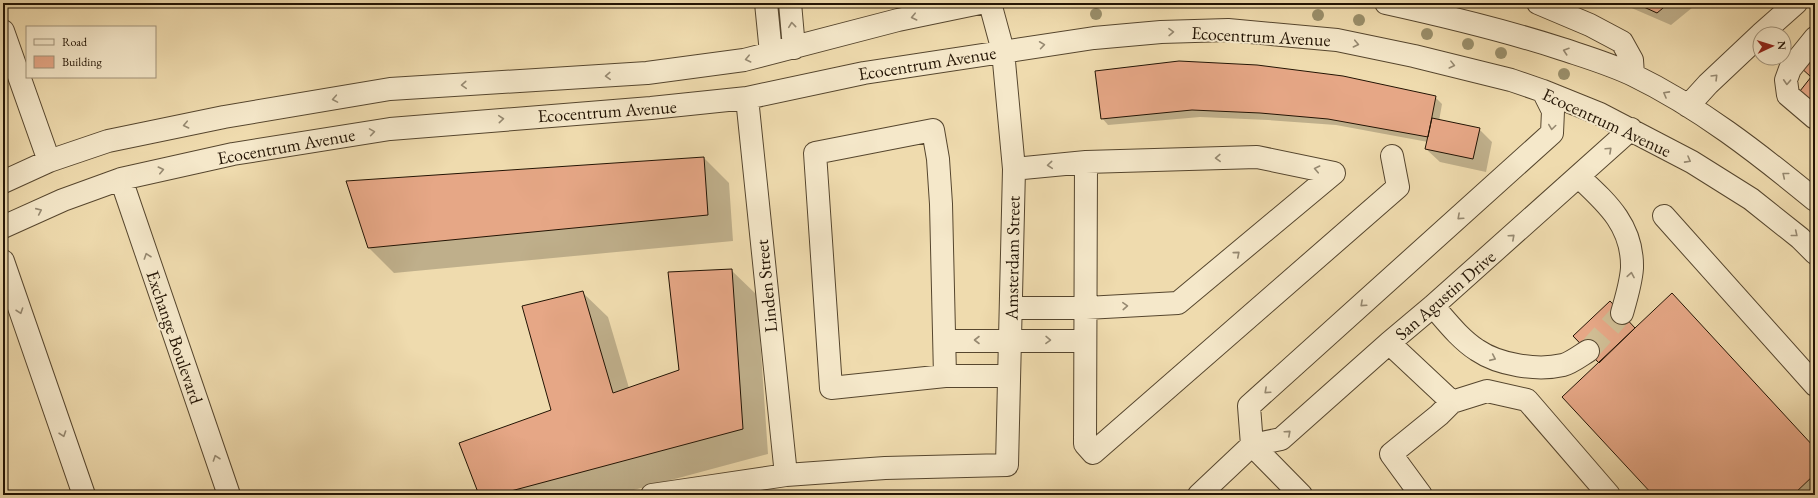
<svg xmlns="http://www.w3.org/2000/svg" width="1818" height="498" font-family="'EB Garamond',serif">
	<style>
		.shadow { fill: #0003 }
		.building { fill: #e6a786; stroke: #231404 }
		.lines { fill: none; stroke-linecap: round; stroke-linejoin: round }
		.minor-tunnel { stroke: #d0bd94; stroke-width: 22; stroke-dasharray: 22 11; stroke-linecap: butt }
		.minor-casing { stroke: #56462e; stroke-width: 24 }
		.minor { stroke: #f5e8ca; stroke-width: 22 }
		.tree { fill: #9a8f6b }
		.oneway { stroke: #968971 }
		.labels { text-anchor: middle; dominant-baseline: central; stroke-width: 4; stroke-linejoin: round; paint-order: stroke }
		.street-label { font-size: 18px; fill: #231404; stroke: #f5e8ca }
	</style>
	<rect width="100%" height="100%" fill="#efdbae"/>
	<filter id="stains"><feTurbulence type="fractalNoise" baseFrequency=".005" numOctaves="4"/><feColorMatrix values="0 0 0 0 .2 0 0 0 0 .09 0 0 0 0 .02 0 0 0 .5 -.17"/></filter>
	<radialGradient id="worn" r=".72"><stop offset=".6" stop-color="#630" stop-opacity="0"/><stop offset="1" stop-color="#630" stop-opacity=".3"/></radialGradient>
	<path class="shadow" d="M 1620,3 L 1698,3 L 1671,25 Z
		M 1096,72 L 1435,97 L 1442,104 L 1439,121 L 1479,129 L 1492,142 L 1486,172 L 1440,162 L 1426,149 L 1428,142 L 1336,125 L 1268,120 L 1200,117 L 1108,125 L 1102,118 Z
		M 704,158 L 729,183 L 733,241 L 394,273 L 369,248 Z
		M 731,270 L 757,295 L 768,454 L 615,495 L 480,495 L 552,411 L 582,292 L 608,317 L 629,388 L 680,370 Z
		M 1685,308 L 1815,448 L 1815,495 L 1654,495 L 1636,329 Z"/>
	<path class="building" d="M 1635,3 L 1669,3 L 1657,13 Z
		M 1815,47 L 1815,105 L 1800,91 L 1811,77 L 1799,66 Z
		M 1179,61 L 1257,65 L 1343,76 L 1436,96 L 1428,137 L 1328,119 L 1260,113 L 1192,110 L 1101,119 L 1095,71 Z
		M 1432,118 L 1480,128 L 1473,159 L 1425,149 Z
		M 704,157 L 708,215 L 368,248 L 346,181 Z
		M 732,269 L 743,429 L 496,495 L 479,495 L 459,443 L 551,410 L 522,306 L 583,291 L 613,393 L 679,370 L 668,272 Z
		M 1672,293 L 1815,448 L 1815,474 L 1793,495 L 1653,495 L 1562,397 Z
		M 1610,301 L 1635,328 L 1599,363 L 1573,336 Z"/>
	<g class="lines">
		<path class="minor-tunnel" d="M 1588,351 L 1622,313"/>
		<g class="minor-casing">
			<path id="minor" d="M 766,3 L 771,53
				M 790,3 L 794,48
				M 1386,3 C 1445,16 1504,30 1562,49 C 1586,57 1610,64 1633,75 C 1699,107 1758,153 1815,200
				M 1538,3 L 1590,25 L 1622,42 L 1632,60 L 1633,75
				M 3,31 L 49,161
				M 1761,34 L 1796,3
				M 1815,38 L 1790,69 L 1786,80 L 1788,95 L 1815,118
				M 747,98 L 786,475
				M 1688,106 L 1708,84 L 1760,35
				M 933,130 L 938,159 L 941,204 L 945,376 L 831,388 L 815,153 Z
				M 1086,162 L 1085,444 L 1093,453 L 1398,187 L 1392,156
				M 1579,177 C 1607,203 1633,226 1632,268 C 1631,283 1626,299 1622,313
				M 121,179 L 229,495
				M 3,182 L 49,161 L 108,141 L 224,117 L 390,89 L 647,73 L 744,60 L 898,20 L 980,3
				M 1664,216 L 1815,385
				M 3,227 L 63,200 L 121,179 L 233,154 L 390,129 L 651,108 L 747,98 L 864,73 L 1094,38 L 1161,32 L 1228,30 L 1337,40 L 1414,56 L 1511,80 L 1543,91 L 1600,114 L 1692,162 L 1751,199 L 1800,238 L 1815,253
				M 3,261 L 84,495
				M 1433,306 C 1447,322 1460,339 1477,350 C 1499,365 1537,371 1563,365 C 1571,363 1580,356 1588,351
				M 1011,308 L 1086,308 L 1178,303 L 1334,173 L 1257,157 L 1086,162 L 1014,169
				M 945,341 L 1085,341
				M 1389,343 L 1452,402
				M 945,376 L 1009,376
				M 1252,445 L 1249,406 L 1552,133 L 1553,111 L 1543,91
				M 1252,445 L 1301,495
				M 652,495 L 786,475 L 885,468 L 1007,465 L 1014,169 L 1003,51 L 990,3
				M 1199,495 L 1252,445 L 1281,439 L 1389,343 L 1433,306 L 1631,129
				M 1421,495 L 1391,454 L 1439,415 L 1452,402 L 1487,391 L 1527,400 L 1609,495"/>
		</g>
		<use href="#minor" class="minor"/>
	</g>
	<g class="tree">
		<circle cx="1096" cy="14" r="6"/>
		<circle cx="1318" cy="15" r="6"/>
		<circle cx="1359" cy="20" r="6"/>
		<circle cx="1427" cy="34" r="6"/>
		<circle cx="1468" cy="44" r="6"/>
		<circle cx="1501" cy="53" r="6"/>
		<circle cx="1564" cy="74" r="6"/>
	</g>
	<defs><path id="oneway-chevron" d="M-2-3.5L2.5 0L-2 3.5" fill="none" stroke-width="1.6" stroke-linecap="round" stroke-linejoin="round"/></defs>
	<g class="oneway">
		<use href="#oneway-chevron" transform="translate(914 17) rotate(167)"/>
		<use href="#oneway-chevron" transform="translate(792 25) rotate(-96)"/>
		<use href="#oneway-chevron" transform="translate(1171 32) rotate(-1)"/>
		<use href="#oneway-chevron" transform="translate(1356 44) rotate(12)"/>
		<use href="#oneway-chevron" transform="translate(1042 45) rotate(-8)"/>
		<use href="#oneway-chevron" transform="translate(1566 51) rotate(-162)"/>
		<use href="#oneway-chevron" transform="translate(748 59) rotate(167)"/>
		<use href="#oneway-chevron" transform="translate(1452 65) rotate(14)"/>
		<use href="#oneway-chevron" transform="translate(608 76) rotate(177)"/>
		<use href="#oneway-chevron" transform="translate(1715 77) rotate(-45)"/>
		<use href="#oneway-chevron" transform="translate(1787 82) rotate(93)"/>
		<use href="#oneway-chevron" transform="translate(464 85) rotate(176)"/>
		<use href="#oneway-chevron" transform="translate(1666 94) rotate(-151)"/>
		<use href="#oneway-chevron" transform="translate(335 99) rotate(170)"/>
		<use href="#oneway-chevron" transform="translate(501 119) rotate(-5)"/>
		<use href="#oneway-chevron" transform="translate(186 125) rotate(168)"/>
		<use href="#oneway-chevron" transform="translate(1552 127) rotate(98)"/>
		<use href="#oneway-chevron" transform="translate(372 132) rotate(-9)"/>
		<use href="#oneway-chevron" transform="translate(1609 150) rotate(-43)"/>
		<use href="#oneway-chevron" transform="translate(1218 158) rotate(178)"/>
		<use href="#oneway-chevron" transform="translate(1688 160) rotate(29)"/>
		<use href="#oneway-chevron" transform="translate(1050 165) rotate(175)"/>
		<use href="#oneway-chevron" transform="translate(1317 169) rotate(-168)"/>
		<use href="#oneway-chevron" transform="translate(161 170) rotate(-13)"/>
		<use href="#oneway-chevron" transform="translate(1785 175) rotate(-141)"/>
		<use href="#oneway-chevron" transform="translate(39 211) rotate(-24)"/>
		<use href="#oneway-chevron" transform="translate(1460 217) rotate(138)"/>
		<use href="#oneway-chevron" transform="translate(1795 234) rotate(39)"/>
		<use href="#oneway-chevron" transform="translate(1512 237) rotate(-42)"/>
		<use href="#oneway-chevron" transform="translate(1237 254) rotate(-40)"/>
		<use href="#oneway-chevron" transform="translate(147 256) rotate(-109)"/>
		<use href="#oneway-chevron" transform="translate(1631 275) rotate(-80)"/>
		<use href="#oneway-chevron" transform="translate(1363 304) rotate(138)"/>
		<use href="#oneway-chevron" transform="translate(1125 306) rotate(-3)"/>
		<use href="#oneway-chevron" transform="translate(20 311) rotate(71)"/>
		<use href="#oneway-chevron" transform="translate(977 340) rotate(180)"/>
		<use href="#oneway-chevron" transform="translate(1048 340) rotate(1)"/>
		<use href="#oneway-chevron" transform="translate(1493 358) rotate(24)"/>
		<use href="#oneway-chevron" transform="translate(1267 391) rotate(138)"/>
		<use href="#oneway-chevron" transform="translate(1288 433) rotate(-42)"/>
		<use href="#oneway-chevron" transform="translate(63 434) rotate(71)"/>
		<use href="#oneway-chevron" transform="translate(216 458) rotate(-109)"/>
	</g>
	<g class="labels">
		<g class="street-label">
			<text transform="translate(1261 36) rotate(3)">Ecocentrum Avenue</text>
			<text transform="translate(927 63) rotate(-9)">Ecocentrum Avenue</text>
			<text transform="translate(607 111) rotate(-4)">Ecocentrum Avenue</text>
			<text transform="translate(1607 122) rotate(25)">Ecocentrum Avenue</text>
			<text transform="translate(286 146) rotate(-10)">Ecocentrum Avenue</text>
			<text transform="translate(1012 258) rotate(-89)">Amsterdam Street</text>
			<text transform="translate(766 286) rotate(-96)">Linden Street</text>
			<text transform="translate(1445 295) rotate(-41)">San Agustin Drive</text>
			<text transform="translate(175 337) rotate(71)">Exchange Boulevard</text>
		</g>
	</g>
	<rect width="1818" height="498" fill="none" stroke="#efdbae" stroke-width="16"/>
	<rect x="4" y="4" width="1810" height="490" fill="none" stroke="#231404" stroke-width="2"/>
	<rect x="8" y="8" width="1802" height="482" fill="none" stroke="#231404"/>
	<rect x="26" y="26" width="130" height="52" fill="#f5e8ca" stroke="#a1937b"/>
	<rect x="34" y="39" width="20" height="6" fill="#f5e8ca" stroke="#a1937b"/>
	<text x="62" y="46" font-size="12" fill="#231404">Road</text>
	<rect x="34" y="56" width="20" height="12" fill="#e6a786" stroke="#a1937b"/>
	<text x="62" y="66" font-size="12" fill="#231404">Building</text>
	<g transform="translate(1772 46) rotate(86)"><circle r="19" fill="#f5e8ca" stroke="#a1937b"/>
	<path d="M0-3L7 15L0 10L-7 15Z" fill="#8f2418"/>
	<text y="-6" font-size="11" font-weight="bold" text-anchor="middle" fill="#231404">N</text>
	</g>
	<rect width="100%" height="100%" filter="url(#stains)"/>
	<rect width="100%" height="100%" fill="url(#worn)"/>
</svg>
